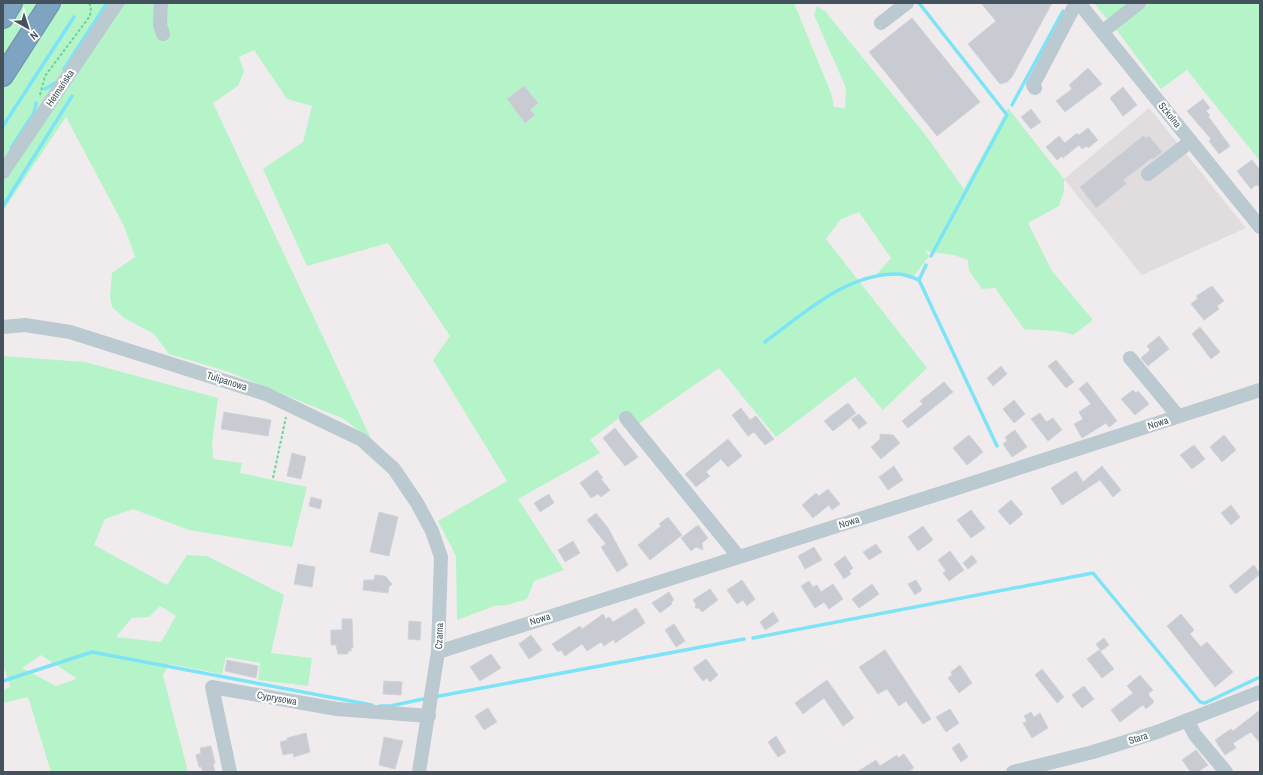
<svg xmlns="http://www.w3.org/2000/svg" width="1263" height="775" font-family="'Archivo Narrow',sans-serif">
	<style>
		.education { fill: #e1dddf }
		.green { fill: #b5f4c9; fill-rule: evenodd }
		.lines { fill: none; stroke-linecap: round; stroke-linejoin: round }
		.stream { stroke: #7ce4f6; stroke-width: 3.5 }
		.building { fill: #c8ccd2; stroke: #d0d3d9 }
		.highway-casing { stroke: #698fae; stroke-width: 22 }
		.path { stroke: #69d599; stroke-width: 2; stroke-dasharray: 3 2; stroke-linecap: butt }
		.minor { stroke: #bbc9d1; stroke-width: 14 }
		.highway { stroke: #7ea4c2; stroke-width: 20 }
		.labels { text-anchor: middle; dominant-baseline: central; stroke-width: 4; stroke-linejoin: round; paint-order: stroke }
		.street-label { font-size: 10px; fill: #43525c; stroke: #fff }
	</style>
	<rect width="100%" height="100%" fill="#f0eced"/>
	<path class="education" d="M 1149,108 L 1246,228 L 1142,275 L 1064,179 Z"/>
	<path class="green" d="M 3,3 L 794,3 L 831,93 L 834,107 L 845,108 L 846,88 L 814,15 L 817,6 L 826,12 L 837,26 L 924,133 L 964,189 L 1008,108 L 1064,179 L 1064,191 L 1059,206 L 1028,223 L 1052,271 L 1093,320 L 1073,335 C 1057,329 1041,331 1024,329 L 995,288 L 982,289 L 969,271 L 968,260 L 954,255 L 925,251 L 929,256 L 914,276 L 875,276 L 891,258 L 859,212 L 841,219 L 826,239 L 927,368 L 883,410 L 855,377 L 776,437 L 719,368 L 630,430 L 619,418 L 590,440 L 600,453 L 518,499 L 564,570 L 534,581 L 527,599 L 507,605 L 494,606 L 457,620 L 456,556 L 438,521 L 507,481 L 433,360 L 450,336 L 388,243 L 307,266 L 263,169 L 303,142 L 312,106 L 287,99 L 254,50 L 239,57 L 244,71 L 238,86 L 213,103 L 372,441 L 344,419 L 229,372 L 169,354 L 154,334 L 124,318 L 112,307 L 110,297 L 112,273 L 135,257 L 124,226 L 66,117 L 3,211 Z
		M 1094,3 L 1130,3 L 1109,22 Z
		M 1149,3 L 1260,3 L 1260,161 L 1187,70 L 1161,89 L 1115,28 Z
		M 3,356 L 85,362 L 218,398 L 212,444 L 213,459 L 242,463 L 240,473 L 307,487 L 292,547 L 189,530 L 133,509 L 105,519 L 94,545 L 167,585 L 187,555 L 207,556 L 284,595 L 271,653 L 312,658 L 308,686 L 258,680 L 260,663 L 226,657 L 222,674 L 169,664 L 163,675 L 188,772 L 51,772 L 28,697 L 3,703 L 3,690 L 10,687 L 3,664 ZM 160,606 L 176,616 L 161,642 L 116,637 L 132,618 L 149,617 ZM 41,655 L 76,678 L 76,679 L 56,686 L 22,668 Z"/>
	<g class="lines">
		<path class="stream" d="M 919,3 L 1007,115 L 931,256
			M 64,69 L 107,3
			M 45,89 L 55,83
			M 1012,105 L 1063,11
			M 3,126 L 74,17
			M 11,148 L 34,113 L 36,103
			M 3,206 L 72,96
			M 926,265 L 919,280 L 997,446
			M 765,342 C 804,313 847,273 898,274 C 905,274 913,278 919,280
			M 753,638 L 1093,573 L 1200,702 L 1205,703 L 1260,677
			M 3,681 L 92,652 L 372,705
			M 434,697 L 744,639
			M 380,706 L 390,706 L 428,698"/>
	</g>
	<path class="building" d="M 981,3 L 1052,3 L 1012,77 L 1007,82 L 1000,84 L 968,44 L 996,21 Z
		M 912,18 L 980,102 L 937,136 L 869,52 Z
		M 1088,68 L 1102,84 L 1065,112 L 1056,101 L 1072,89 L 1069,85 Z
		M 524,86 L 538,103 L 530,110 L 535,115 L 525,123 L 507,99 Z
		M 1123,87 L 1137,105 L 1123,116 L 1110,98 Z
		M 1203,99 L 1210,108 L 1206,111 L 1210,115 L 1208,116 L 1230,146 L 1219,154 L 1209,141 L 1211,139 L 1187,111 Z
		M 1031,109 L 1041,122 L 1031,129 L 1021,117 Z
		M 1088,128 L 1098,140 L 1088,148 L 1087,146 L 1082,149 L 1079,145 L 1063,158 L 1062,156 L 1057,160 L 1046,147 L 1059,136 L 1065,143 L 1077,133 L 1079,135 Z
		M 1143,136 L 1146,138 L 1149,136 L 1162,152 L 1153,159 L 1152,158 L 1123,180 L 1126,184 L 1096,208 L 1080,187 Z
		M 1252,160 L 1260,170 L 1260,186 L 1256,185 L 1251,189 L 1237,171 Z
		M 1212,286 L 1224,301 L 1217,306 L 1219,309 L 1204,320 L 1191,304 L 1198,298 L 1196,296 Z
		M 1200,327 L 1220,352 L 1211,359 L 1192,334 Z
		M 1159,336 L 1169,349 L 1148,366 L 1141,358 L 1150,350 L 1147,346 Z
		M 1056,360 L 1074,382 L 1066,388 L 1048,366 Z
		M 1001,366 L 1007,374 L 993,386 L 987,378 Z
		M 944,382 L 953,392 L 908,428 L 902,421 L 923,404 L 920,401 Z
		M 1087,382 L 1117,421 L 1109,427 L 1106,423 L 1082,438 L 1074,424 L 1083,419 L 1079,412 L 1091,404 L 1079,389 Z
		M 1133,390 L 1136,393 L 1138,391 L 1149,404 L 1135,415 L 1121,399 Z
		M 1014,400 L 1025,414 L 1014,423 L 1003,409 Z
		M 848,403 L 856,413 L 833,431 L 824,421 Z
		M 741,408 L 750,420 L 756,416 L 774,439 L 765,445 L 754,432 L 748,436 L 732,415 Z
		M 224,412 L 271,420 L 268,436 L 221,429 Z
		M 1040,413 L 1046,422 L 1053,418 L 1062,430 L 1048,441 L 1031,419 Z
		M 859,414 L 867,423 L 859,429 L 851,419 Z
		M 615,428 L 638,457 L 625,466 L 603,438 Z
		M 1015,430 L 1027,447 L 1012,457 L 1003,444 L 1007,441 L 1005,437 Z
		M 880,434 L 893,435 L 900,443 L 881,459 L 871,447 L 880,439 Z
		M 969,435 L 983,452 L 967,465 L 953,448 Z
		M 1224,435 L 1236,450 L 1222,462 L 1210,447 Z
		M 728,439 L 742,456 L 728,467 L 721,459 L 706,472 L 710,476 L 696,487 L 685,474 Z
		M 1194,445 L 1205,459 L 1192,469 L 1180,455 Z
		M 292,453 L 306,457 L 301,479 L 287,476 Z
		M 894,466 L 903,480 L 888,490 L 879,477 Z
		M 1102,466 L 1121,490 L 1113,497 L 1100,480 L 1062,505 L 1051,488 L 1076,471 L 1083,482 Z
		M 597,470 L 603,478 L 601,479 L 610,490 L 601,497 L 598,494 L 591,498 L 580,483 Z
		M 828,489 L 840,504 L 832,510 L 829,505 L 813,518 L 802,505 L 816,493 L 819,496 Z
		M 549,494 L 554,503 L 540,512 L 534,503 Z
		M 311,497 L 322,500 L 320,509 L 309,506 Z
		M 1011,500 L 1023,514 L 1010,525 L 998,511 Z
		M 1231,505 L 1240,517 L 1231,525 L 1221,513 Z
		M 971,510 L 985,528 L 971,538 L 957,520 Z
		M 379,512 L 398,517 L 389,556 L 370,552 Z
		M 596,513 L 608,528 L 628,565 L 617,572 L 601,547 L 606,544 L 587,520 Z
		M 668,517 L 682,535 L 650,560 L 638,545 L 661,526 L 659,524 Z
		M 698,525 L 708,538 L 702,543 L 703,550 L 696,547 L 691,551 L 681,538 Z
		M 923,526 L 933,540 L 918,551 L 908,537 Z
		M 573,541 L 580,553 L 565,562 L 558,550 Z
		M 876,544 L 882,552 L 869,560 L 863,552 Z
		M 814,547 L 822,560 L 805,569 L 798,556 Z
		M 950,551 L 964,570 L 949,581 L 943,573 L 946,571 L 938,560 Z
		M 972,555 L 977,562 L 968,569 L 963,563 Z
		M 845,556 L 853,568 L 849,571 L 851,574 L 844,579 L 834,564 Z
		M 298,564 L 315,567 L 312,587 L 294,584 Z
		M 1254,565 L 1260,574 L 1236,594 L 1229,586 Z
		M 375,575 L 385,576 L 392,584 L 389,587 L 388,593 L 363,590 L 364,580 L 374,580 Z
		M 742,580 L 755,599 L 747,606 L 743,600 L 737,604 L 727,590 Z
		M 916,580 L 922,590 L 915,595 L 908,584 Z
		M 809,581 L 813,587 L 817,585 L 821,592 L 833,584 L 843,599 L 829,609 L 824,602 L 815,608 L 801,586 Z
		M 872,584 L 879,594 L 859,608 L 852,599 Z
		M 710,589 L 718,600 L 702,612 L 699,608 L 695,608 L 696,604 L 693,600 Z
		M 669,592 L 674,600 L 671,602 L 672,604 L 660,613 L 652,603 Z
		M 636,608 L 645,623 L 615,643 L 614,639 L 604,646 L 601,642 L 587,651 L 582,644 L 565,656 L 561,650 L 558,652 L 552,644 L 580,626 L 582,629 L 603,614 L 606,619 L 609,617 L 613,622 Z
		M 773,612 L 779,621 L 765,630 L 760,622 Z
		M 1181,614 L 1194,630 L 1190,634 L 1201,647 L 1207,642 L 1233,672 L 1215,687 L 1167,626 Z
		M 342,619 L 352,619 L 353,648 L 351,648 L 351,651 L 348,651 L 348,654 L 338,654 L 336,645 L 331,645 L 331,630 L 342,630 Z
		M 409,621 L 421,622 L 420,640 L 408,639 Z
		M 674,624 L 685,641 L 676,647 L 665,630 Z
		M 531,635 L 542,650 L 529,659 L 519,644 Z
		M 1104,638 L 1109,645 L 1101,651 L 1096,644 Z
		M 885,650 L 931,719 L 923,724 L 906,701 L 899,706 L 887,689 L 878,694 L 859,667 Z
		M 1099,650 L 1114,669 L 1102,678 L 1087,659 Z
		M 491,654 L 501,668 L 480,681 L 470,667 Z
		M 706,659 L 718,675 L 710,682 L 707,678 L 703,681 L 693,668 Z
		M 227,660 L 258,666 L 256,678 L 225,671 Z
		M 960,665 L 972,683 L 959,693 L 948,678 L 952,675 L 951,672 Z
		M 1042,669 L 1064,697 L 1057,703 L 1035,675 Z
		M 1140,675 L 1153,690 L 1148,694 L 1154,702 L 1146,709 L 1143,705 L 1120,722 L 1111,710 L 1133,693 L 1127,686 Z
		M 827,680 L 854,718 L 843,726 L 824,698 L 803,714 L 795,703 Z
		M 384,681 L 402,682 L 401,695 L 383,694 Z
		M 1084,686 L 1094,699 L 1082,708 L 1072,695 Z
		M 488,708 L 497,722 L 484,730 L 475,716 Z
		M 950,709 L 959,723 L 946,732 L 936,717 Z
		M 1260,710 L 1260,743 L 1251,732 L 1233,743 L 1236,748 L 1225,755 L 1215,740 L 1231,729 L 1233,731 Z
		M 1031,712 L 1034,717 L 1040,713 L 1048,728 L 1032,738 L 1023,723 L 1027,721 L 1024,716 Z
		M 306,733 L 310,752 L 294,757 L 293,753 L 283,755 L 280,742 L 287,740 L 287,738 Z
		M 776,736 L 786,752 L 778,757 L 768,742 Z
		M 384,737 L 403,741 L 395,769 L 379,765 Z
		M 959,743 L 968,757 L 961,762 L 952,748 Z
		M 211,746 L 215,763 L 213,764 L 215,772 L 203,772 L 201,767 L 199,767 L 196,755 L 201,753 L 200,748 Z
		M 1196,750 L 1208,765 L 1198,772 L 1191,772 L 1182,760 Z
		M 904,754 L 914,768 L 908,772 L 857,772 L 876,760 L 880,766 L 897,755 L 898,758 Z"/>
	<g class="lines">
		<g class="highway-casing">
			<path id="highway" d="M 3,18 L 12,3
				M 3,76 L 50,3"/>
		</g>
		<path class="path" d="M 40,95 L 45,76 L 90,16 L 91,7 L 89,3
			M 273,478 L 286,417"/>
		<path class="minor" d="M 161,3 L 160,25 L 163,34
			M 1079,3 L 1260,227
			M 881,23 L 907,3
			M 1102,32 L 1139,3
			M 1035,88 L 1033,85 L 1076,3
			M 3,172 L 117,3
			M 1148,174 L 1191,141
			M 3,327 L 25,325 L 70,332 L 266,394 L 362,440 L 394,469 L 417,503 L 432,531 L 441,557 L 438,652 L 419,772
			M 1130,358 L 1178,416
			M 626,418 L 738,556
			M 438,652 L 951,490 L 1260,390
			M 1187,720 L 1195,735 L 1226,772
			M 230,772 L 212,687 L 337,709 L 429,716
			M 1013,772 L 1093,752 L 1157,732 L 1260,692"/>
		<use href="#highway" class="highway"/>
	</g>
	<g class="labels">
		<g class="street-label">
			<text transform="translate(60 88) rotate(-56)">Hetmańska</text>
			<text transform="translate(1170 115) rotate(51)">Szkolna</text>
			<text transform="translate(227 381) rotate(18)">Tulipanowa</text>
			<text transform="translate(1158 423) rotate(-18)">Nowa</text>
			<text transform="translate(849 522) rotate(-17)">Nowa</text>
			<text transform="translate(540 619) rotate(-18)">Nowa</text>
			<text transform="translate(439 636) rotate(-88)">Czarna</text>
			<text transform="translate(277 698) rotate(10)">Cyprysowa</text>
			<text transform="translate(1138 738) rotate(-17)">Stara</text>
		</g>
	</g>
	<rect width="1263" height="775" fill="none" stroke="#43525c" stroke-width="8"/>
	<g transform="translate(28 28) rotate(141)" stroke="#ffffff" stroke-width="3" paint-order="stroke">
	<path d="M0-3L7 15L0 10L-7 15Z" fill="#43525c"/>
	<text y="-6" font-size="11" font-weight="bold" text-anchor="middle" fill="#43525c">N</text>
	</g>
</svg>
